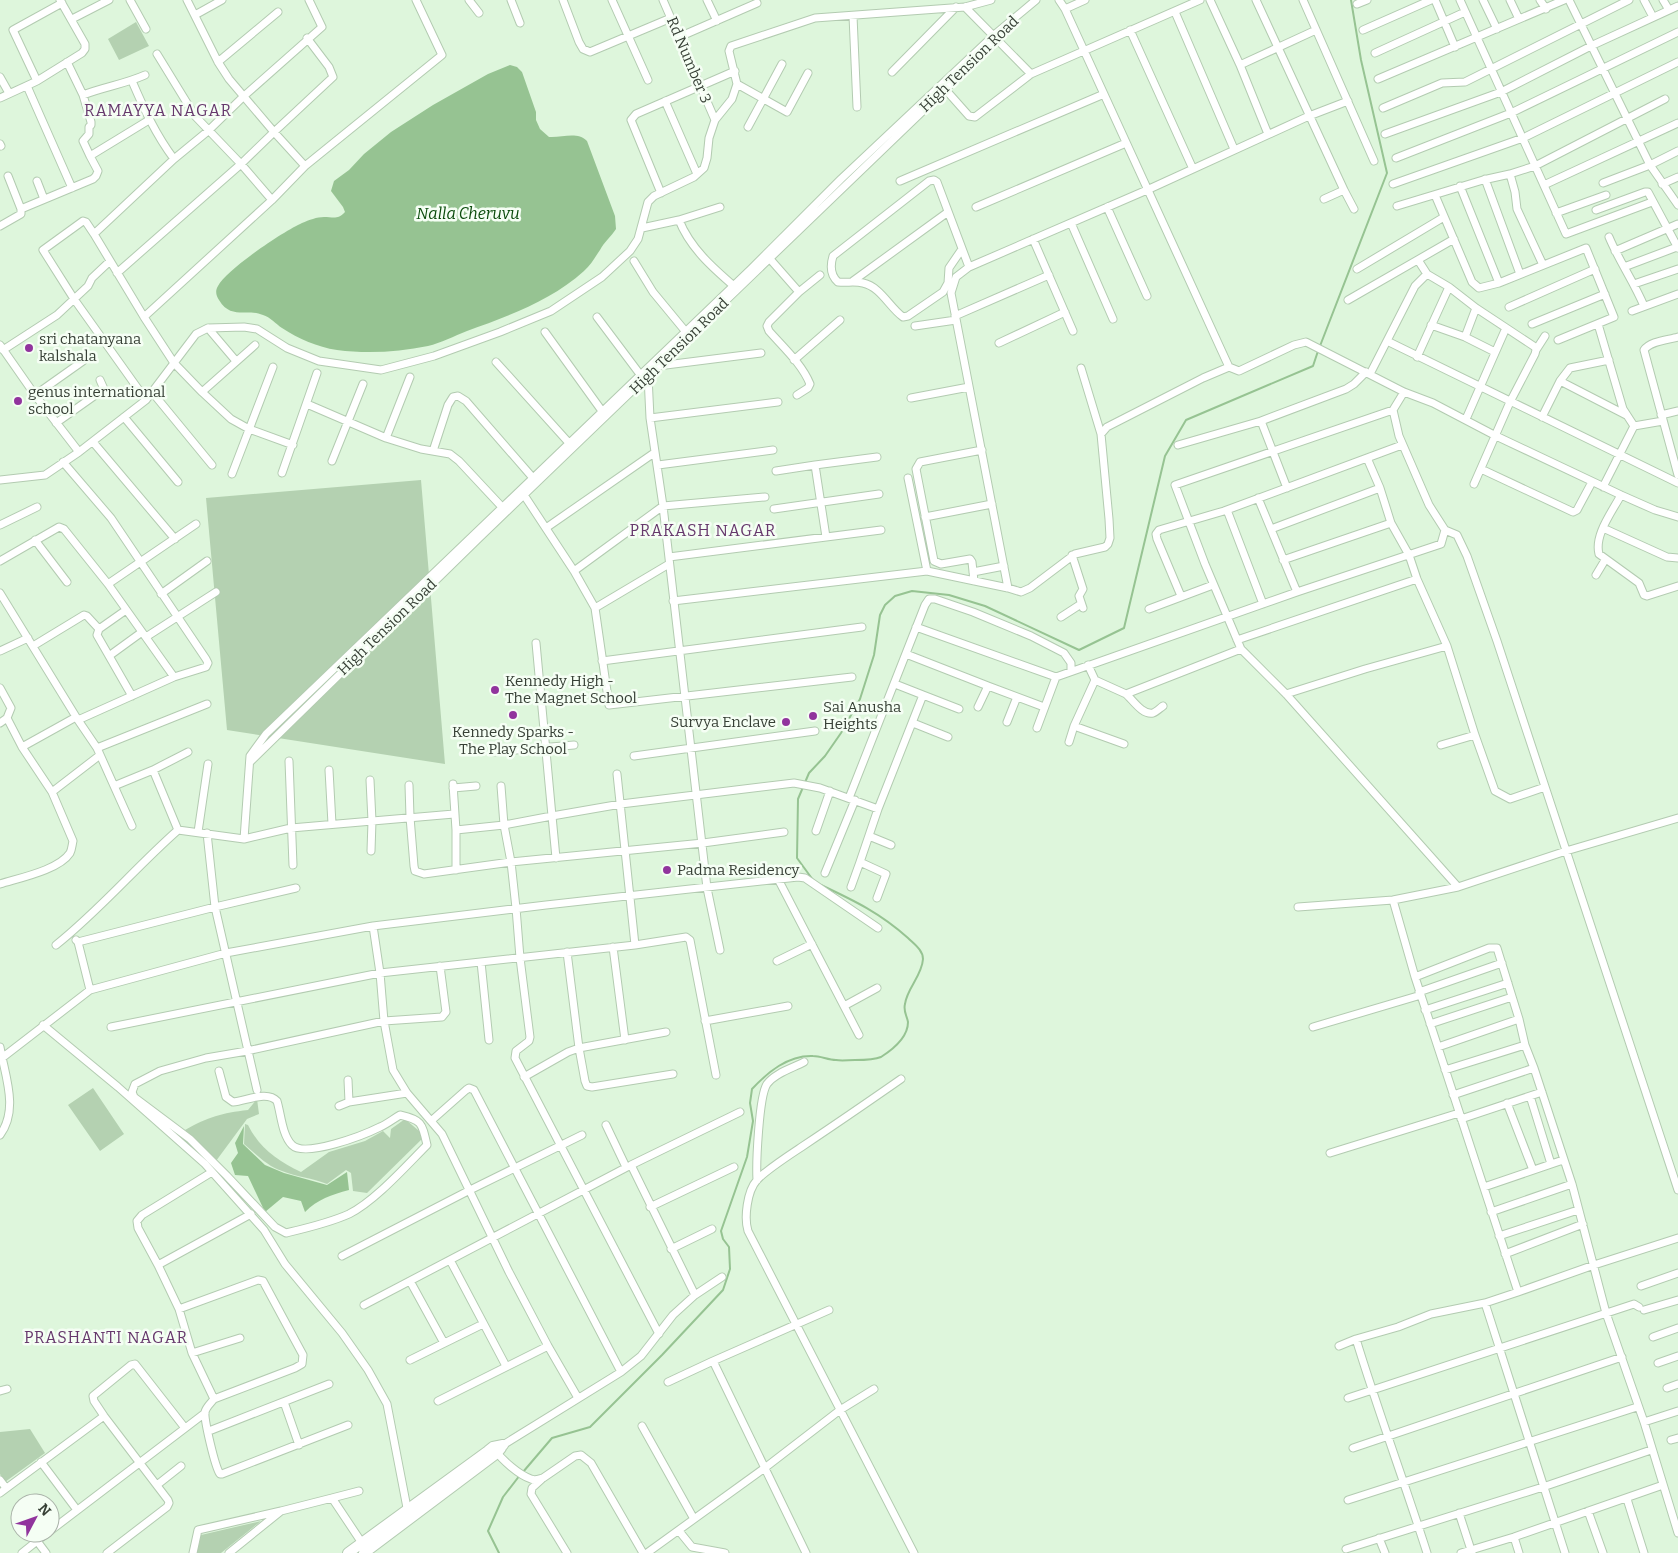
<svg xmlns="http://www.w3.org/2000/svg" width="1678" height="1553" font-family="Bitter,serif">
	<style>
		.green { fill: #b4d1b1 }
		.water { fill: #96c392 }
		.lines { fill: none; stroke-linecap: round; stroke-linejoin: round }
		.stream { stroke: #96c392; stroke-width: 2 }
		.street-casing { stroke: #b3cbb1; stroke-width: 9 }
		.secondary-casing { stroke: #b3cbb1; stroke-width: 12 }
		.street { stroke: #fff; stroke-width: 7 }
		.secondary { stroke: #fff; stroke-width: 10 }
		.poi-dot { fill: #91349d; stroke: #f5fef4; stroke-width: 2 }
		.labels { text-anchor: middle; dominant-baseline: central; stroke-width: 5; stroke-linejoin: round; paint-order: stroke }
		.street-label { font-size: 15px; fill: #374036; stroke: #f5fef4 }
		.poi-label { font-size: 15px; fill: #374036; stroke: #f5fef4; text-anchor: start }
		.neighbourhood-label { font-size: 16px; letter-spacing: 1px; fill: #66386c; stroke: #f5fef4 }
		.water-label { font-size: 16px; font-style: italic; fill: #0b4c0c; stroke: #f5fef4 }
	</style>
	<rect width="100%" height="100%" fill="#def6dc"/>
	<path class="green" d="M 136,22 L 149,46 L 119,60 L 108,39 Z
		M 421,480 L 445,764 L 227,730 L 206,498 Z
		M 93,1088 L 124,1134 L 100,1151 L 68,1105 Z
		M 257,1099 L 259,1114 L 247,1119 L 216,1161 L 205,1153 L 185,1130 C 208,1117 222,1113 248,1110 Z
		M 405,1119 L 425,1136 L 367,1193 L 353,1191 L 351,1173 L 346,1170 L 327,1184 C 312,1178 297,1177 282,1171 C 267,1166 256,1154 244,1144 L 245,1124 L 248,1125 C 260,1149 278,1161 301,1172 L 329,1152 L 365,1141 L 383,1131 L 390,1138 L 391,1129 Z
		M 30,1429 L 45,1453 L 5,1482 L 0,1474 L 0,1432 Z
		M 261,1521 L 221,1553 L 197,1553 L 201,1535 Z"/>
	<path class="water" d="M 510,65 L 517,67 L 522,72 L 536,112 L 536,120 L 540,129 L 549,137 C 562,138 577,131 587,141 L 615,216 L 616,229 C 611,237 604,242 600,250 C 595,257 591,265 584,271 C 551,301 508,316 467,331 C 454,336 441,343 428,346 C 399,352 367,354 337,350 C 317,347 299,339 282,328 C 276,324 270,317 263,315 C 246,308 231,320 219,300 C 216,295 215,291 218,286 C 227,269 284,231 302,223 C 309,220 317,217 324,217 C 333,217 338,220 345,212 L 343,207 L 331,191 L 334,181 L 349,170 L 364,154 L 391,132 L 433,105 L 488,74 Z
		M 244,1126 L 243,1144 L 265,1165 L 284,1173 L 327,1185 L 347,1172 L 349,1190 C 331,1195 318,1199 305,1212 L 301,1201 L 283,1197 L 265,1212 L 248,1176 L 235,1175 L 231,1163 L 238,1153 L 235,1143 Z"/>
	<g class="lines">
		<path class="stream" d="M 1320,346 L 1387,173 L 1361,60 L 1351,0
			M 813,880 L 797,858 L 798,799 L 809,773 L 825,756 L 841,733 L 860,699 L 874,655 L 880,615 L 885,605 L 895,596 L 912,591 L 949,595 L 985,606 L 1079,650 L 1124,628 L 1165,456 L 1186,420 L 1313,366 L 1318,351
			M 523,1472 L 552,1438 L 590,1427 L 662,1355 L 723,1290 L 730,1269 L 729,1247 L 723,1239 L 721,1231 L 747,1157 L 753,1121 L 750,1103 L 752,1089 C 768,1072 788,1055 813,1056 C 821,1056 828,1060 836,1060 C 842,1061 848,1060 855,1060 C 862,1060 874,1060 881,1057 C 892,1050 908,1037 908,1022 C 907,1016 903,1011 905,1004 C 907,988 922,976 923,959 C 923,950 914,944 908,938 C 880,913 855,901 821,885
			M 499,1553 L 488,1531 L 503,1497 L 520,1475"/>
		<g class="street-casing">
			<path id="street" d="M 130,0 L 146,29
				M 469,0 L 479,13
				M 511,0 L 520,23
				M 563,0 L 579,42 L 583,49 L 590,52 L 671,18
				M 612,0 L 648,80
				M 663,0 L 715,120
				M 707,0 L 717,21
				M 1059,0 L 1065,9 L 1229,367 L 1239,371 L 1294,345 L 1306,342 L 1404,392 L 1433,403 L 1496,436 L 1621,495 L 1655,510 L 1678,517
				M 1210,0 L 1240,65 L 1268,134
				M 1256,0 L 1344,190
				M 1303,0 L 1374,161
				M 1435,0 L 1455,47
				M 1460,0 L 1566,234 L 1652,202
				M 1483,0 L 1497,29
				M 1510,0 L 1519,19
				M 1540,0 L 1546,9
				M 1569,0 L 1650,165 L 1678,205
				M 1644,0 L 1653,17
				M 1663,0 L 1669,10
				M 1357,4 L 1367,0
				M 965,7 L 1031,74
				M 1065,9 L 1085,0
				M 1175,12 L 1234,149
				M 195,15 L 222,0
				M 853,16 L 857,107
				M 72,19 L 109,0
				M 1130,30 L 1193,169
				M 1363,30 L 1431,0
				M 679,37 L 757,3
				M 1375,53 L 1465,12
				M 157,54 L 195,116 L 241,164 L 272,200
				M 67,62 L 83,95 C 103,87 125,84 145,75
				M 218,62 L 278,12
				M 1240,65 L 1316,30
				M 892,72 L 956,7
				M 0,77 L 9,93
				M 1378,79 L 1564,0
				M 37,81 L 13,30 L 62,3
				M 132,81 C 144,109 156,135 174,159
				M 737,84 L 787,112 L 808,73
				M 27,86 L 72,188
				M 945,89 L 969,116 L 975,117 L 1031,74 L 1200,0
				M 83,95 L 91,122 L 91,125 L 89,127 L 89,134 L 83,141 L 90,156
				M 0,98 L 37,81 L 82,53 L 85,49 L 85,44 L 60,0
				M 665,101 L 697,174
				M 1383,108 L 1442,83 L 1465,82 L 1629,0
				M 748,127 L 782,64
				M 1385,134 L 1501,92 L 1593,45 L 1678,6
				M 0,144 L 1,146
				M 1396,158 L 1511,113 L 1678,32
				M 305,166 L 442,55 L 416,0
				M 1510,174 L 1515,192 L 1517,209 L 1543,265
				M 8,176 L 21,209
				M 1485,179 L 1520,274
				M 37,181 L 44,199
				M 900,181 L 1104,94
				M 1603,183 L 1650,165 L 1678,151
				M 1393,184 L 1523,138 L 1678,62
				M 1662,184 L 1678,177
				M 1544,185 L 1678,123
				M 1460,186 L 1499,283
				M 661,193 L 631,120 L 636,114 L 735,71
				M 1435,195 L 1472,282 L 1479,288 L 1499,283 L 1586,248 L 1614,317 L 1558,340
				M 1324,199 L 1344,190 L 1354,209
				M 1397,206 L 1483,180 L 1510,174 L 1535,166 L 1665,99
				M 720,207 L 679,220 C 690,248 713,268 735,287
				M 976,207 L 1126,143
				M 1107,207 L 1147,296
				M 1596,210 L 1645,192 L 1648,192 L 1678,248
				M 1556,213 L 1606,195
				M 1071,223 L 1113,319
				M 0,226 L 21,214 L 21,209 L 93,179 L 96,176 L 98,171 L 90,156 L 149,120
				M 642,228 L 679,220
				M 94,234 L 86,222 L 83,221 L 43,250 L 74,299 L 146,400
				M 1609,237 C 1619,261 1634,282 1644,306
				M 1033,239 L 1073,331
				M 962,249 L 949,268 L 948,283 L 943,292 L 908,316 L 903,317 C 889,307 881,287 863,283 C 854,281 847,283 838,282 C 830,275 830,266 833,256 L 929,181 L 934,180 L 937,182 L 969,267
				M 1615,251 L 1678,224
				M 770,259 L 799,292
				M 1418,260 L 1427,274
				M 634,261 L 653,292 L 686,332
				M 1624,267 L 1677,247
				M 1357,269 L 1444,217
				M 117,273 L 241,164 L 274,132 L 229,79 L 218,62 L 187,0
				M 853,281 L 948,212
				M 1634,284 L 1678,269
				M 1348,300 L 1454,239
				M 1509,307 L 1595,269
				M 1632,311 L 1678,294
				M 955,316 L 1049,275
				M 144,317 L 272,200 L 305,166 L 274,132 L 333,77 L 329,67 L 307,38
				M 597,317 L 642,377
				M 1532,324 L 1605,294
				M 1598,324 L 1623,409 L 1634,426 L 1603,487
				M 1431,325 L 1465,337 L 1495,352
				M 915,326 L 956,320
				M 208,328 L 236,361
				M 545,332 L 602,411
				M 1465,337 L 1476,308
				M 1678,337 C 1668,340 1650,341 1644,350 L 1678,475
				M 1387,341 L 1678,483
				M 999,343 L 1065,312
				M 0,345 L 35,395 L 79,452 L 45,475 L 0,480
				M 255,345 L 202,392 L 174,363 L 144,317 L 94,234 L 174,159 L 208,131 L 244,96 L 322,27 L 309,0
				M 3,350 L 57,315 L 88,286 L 92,278 L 110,261
				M 1536,350 L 1545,336
				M 1417,357 L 1449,287
				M 794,360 L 840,320
				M 496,362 L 569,443
				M 658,366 L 761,353
				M 1081,368 L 1101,434
				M 1370,374 L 1415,286 L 1427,274 L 1449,287 L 1476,308 L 1535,347 L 1536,350 L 1535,354 L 1510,402 L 1474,484
				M 648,376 L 650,418 L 663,506 L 707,888 L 720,950
				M 1560,381 L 1626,415
				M 152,392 L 212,465
				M 202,392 L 231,419 L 249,429 L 293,445
				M 1404,392 L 1393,410 L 1399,436 L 1429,505 L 1445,530 L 1457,535 L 1467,556 L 1497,641 L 1678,1190
				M 35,395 L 83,361
				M 797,395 L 808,388 L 810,384 C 802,364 783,347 769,331 L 767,326 L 769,322 L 799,292 L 820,275
				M 911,398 L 969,387
				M 307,404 L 386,438 L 421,449 L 450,454 L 459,461 L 502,507
				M 1393,410 L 1175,485 L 1205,564 L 1241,649 L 1286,694 L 1458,887
				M 1661,415 L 1678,411
				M 124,417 L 178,482
				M 1542,417 L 1560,381 L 1570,368 L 1609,360
				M 650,418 L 778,402
				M 1466,419 L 1506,328
				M 1261,421 L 1287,488
				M 56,423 L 104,389 L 100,380
				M 1634,426 L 1663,421
				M 386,438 L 410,377
				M 93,442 L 175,539
				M 1178,445 L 1261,421 L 1346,389 L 1354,384 L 1366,372
				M 433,451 L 448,405 L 453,397 L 458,396 L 466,401 L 533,478
				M 79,452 L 146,400 L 196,334 L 208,328 L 244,327 L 257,329 L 287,348 L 319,361 L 381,370 L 434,356 L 500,332 L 551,311 L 602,277 L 630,251 L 638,239 L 648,202 L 654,196 L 694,177 L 704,168 L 707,158 L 709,138 L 715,120 L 732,99 L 737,84 L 729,51 L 731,46 L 815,18 L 965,7 L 991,0
				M 1367,458 L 1380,488 L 1391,523 L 1409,555 L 1417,579 L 1447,646 L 1475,735 L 1495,791 L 1510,799 L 1545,787
				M 332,461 L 363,384
				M 658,465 L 773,450
				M 815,465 L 877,457
				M 1481,469 L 1573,512 L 1577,510 L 1592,482
				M 776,471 L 815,465 L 826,537
				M 282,473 L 317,373
				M 232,474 L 273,367
				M 524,495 L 574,571 L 595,608 L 609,705 L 852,677
				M 1621,495 C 1612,512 1594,535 1599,554 L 1639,583 L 1644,595 L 1647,596 L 1678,586
				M 1258,498 L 1297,592
				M 774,509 L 879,494
				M 1227,510 L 1263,604
				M 925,517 L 992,504
				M 0,525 L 37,507
				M 546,528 L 654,453
				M 1603,528 L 1667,557 L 1678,558
				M 1271,529 L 1380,488
				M 35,540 L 67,582
				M 1072,555 L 1083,589 L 1079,596 L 1083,608
				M 669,557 L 881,530
				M 1283,560 L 1391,523
				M 0,561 L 59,527 L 64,529 L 108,584 L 174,677 L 206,667 L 208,663 L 206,659 L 111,518 L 63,462
				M 574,571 L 663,506 L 765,497
				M 927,571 L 1008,588 L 1021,592 L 1030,588 L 1075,554 L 1105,547 L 1108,544 L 1110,538 L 1109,519 L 1101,434 L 1107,427 L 1203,378 L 1229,367
				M 973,572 L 1004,566
				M 1596,575 L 1605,560
				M 974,581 L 972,562 L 970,559 L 941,564 L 934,561 L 916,469 L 920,462 L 982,450
				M 108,584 L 196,524
				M 1008,588 L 951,293 L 956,277 L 969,267 L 1147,190 L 1309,116 L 1348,101
				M 0,593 L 78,720 L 97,748 L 132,826
				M 161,594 L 207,561
				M 1181,596 L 1157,539 L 1156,534 L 1159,530 L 1224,511 L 1402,445
				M 673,601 L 927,571 L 908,478
				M 595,608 L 669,564
				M 1149,609 L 1213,585
				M 126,610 L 99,629 L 97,635 L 132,696
				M 1061,617 L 1081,604
				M 916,627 L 1056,677 L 1037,728
				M 146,637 L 216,592
				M 1237,640 L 1417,579
				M 33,646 L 84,615 L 87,616 L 99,629
				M 0,651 L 28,638
				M 906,654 L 988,686 L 978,707
				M 109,656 L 142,632
				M 602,661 L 862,627
				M 1056,677 L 1297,592 L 1441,544 L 1445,530
				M 1095,680 L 1126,694 L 1241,649
				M 895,684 L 923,695
				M 988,686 L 1044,707
				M 0,688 L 11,708 L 7,718
				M 1126,694 C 1133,700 1142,715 1153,713 C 1156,712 1160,708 1163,706
				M 1286,694 L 1365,669 L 1447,646
				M 78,720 L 174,677
				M 1007,722 L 1017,697
				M 0,723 L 7,718 L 22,747 L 52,792 L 73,841 C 72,845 72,849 70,853 C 59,870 19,878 0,884
				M 913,723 L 948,737
				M 1074,726 L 1124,744
				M 1069,742 L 1074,726 L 1095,680 L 1088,665
				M 1441,745 L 1475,735
				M 22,747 L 76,717
				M 97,748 L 207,704
				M 494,752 L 574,745
				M 634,756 L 815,731
				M 289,761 L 293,865
				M 250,762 L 478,539 L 1006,31
				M 153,770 L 188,752
				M 329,770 L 332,824
				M 617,774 L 635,945
				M 370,780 L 372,821 L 371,851
				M 453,784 L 456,830 L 504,825 L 552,816 L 536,643
				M 409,785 L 410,817 L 414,866 L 415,871 L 424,874 L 511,862 L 703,843 L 784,832
				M 114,786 L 153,770 L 178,830
				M 501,786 L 504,825 L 511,862 L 516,908 L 520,958 L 530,1037 L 529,1041 L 516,1051 L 515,1058 L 659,1334
				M 453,788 L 476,786
				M 52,792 L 100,755
				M 849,798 L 925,605 L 929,599 L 935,599 L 973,612 L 1031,636 L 1064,653 L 1071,663 L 1071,671
				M 456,830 L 456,870
				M 816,831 L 830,791
				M 198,832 L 208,764
				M 207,833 L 215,907 L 257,1090
				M 869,836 L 891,845
				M 244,839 L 250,756 L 266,734 L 751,269 L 841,179 L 993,36 L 1036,0
				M 556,858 L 552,816 L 621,804 L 794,783 L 820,788 L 878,809
				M 825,873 L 855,800
				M 778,879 L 859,1035
				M 851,887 L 860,862
				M 877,898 L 886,874 L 860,862 L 878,809 L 923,695 L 959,709
				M 1393,900 L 1415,977 L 1518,1292
				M 1298,907 L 1393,900 L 1458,887 L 1566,851 L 1678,818
				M 373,926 L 380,973 L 384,1021 L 393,1070 L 407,1093 L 442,1134 L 509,1272 L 548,1346 L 578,1398
				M 76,940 L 78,942 L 90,990
				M 78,942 L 215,907 L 296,888
				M 56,945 C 100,910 136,867 178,830 L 244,839 L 291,828 L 454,814
				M 613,947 L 625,1040
				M 567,952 L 579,1048 L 585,1081 L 587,1086 L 592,1087 L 673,1074
				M 777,961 L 812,944
				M 481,962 L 489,1040
				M 1415,977 L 1489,948 L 1497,948 L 1519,1019 L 1525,1045 L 1534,1068 L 1572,1184 L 1606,1313 L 1644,1422 L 1678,1533
				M 1419,992 L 1502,963
				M 844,1006 L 877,988
				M 1425,1010 L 1508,983
				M 705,1021 L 788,1006
				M 1430,1024 L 1512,997
				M 43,1025 L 118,1087 L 205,1164 L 264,1230 L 285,1264 L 342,1333 L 368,1370 L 387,1404 L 408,1513
				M 111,1027 L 380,973 L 635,945 L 686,937 L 690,940 L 716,1075
				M 1313,1027 L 1421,995
				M 0,1047 C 5,1076 19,1109 0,1135
				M 1438,1047 L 1519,1019
				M 2,1058 L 90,990 L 226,953 L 373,926 L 546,905 L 798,877 L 805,878 L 878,928
				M 1445,1070 L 1525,1045
				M 219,1071 L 226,1097 L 233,1102 C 246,1101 267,1090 277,1101 C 281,1114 282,1135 292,1145 C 305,1158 364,1135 380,1127 C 387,1124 393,1119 400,1115 C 422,1120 422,1123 427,1145 C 406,1166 375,1201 349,1214 C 329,1223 307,1228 286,1233 L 275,1227 L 227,1176 L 190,1139 L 134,1097 L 132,1092 L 135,1084 L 160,1071 L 206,1058 L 247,1051 L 384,1021 L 442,1017 L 446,1012 L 440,966
				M 524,1077 L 568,1052 L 579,1048 L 666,1032
				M 901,1079 C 868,1102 836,1124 803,1146 C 791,1154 766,1170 757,1180 C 747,1191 744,1218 748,1231 L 914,1553
				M 348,1080 L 349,1102
				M 1453,1095 L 1534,1068
				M 1530,1096 L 1551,1164
				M 1507,1103 L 1533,1170
				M 339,1106 L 349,1102 L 407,1093
				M 1461,1119 L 1542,1092
				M 431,1121 L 466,1090 L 469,1088 L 474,1090 L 621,1372
				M 606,1125 L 626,1167
				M 1330,1153 L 1459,1113
				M 631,1165 L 740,1112
				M 212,1172 L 142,1215 L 137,1221 L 138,1228 L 158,1265 L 179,1309 L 192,1353 L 214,1399
				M 757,1180 C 756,1163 759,1096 767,1084 C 775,1073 793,1068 804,1062
				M 1484,1187 L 1563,1160
				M 650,1207 L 734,1167
				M 1491,1212 L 1572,1184
				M 1499,1236 L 1578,1210
				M 671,1249 L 712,1229
				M 1505,1254 L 1583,1224
				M 342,1256 L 470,1190 L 582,1135
				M 450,1260 L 506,1366
				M 158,1265 L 251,1214
				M 410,1281 L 444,1343
				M 1641,1286 L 1678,1273
				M 1485,1303 L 1565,1553
				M 364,1305 L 631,1165 L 695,1295
				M 179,1309 L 258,1280 L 263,1281 L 303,1355 L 302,1364 L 295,1368 L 214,1399 C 211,1403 206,1407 205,1412 C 204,1420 215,1467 220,1474 L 222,1474 L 348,1425
				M 1644,1310 L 1678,1300
				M 1653,1337 L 1678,1328
				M 1356,1339 C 1378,1411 1404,1481 1427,1553
				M 1339,1346 L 1356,1339 L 1398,1327 L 1431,1314 L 1485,1303 L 1518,1292 L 1594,1265 L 1678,1238
				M 192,1353 L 240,1338
				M 410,1360 L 483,1324
				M 1658,1363 L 1678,1356
				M 668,1382 L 713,1361
				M 1667,1388 L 1678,1384
				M 0,1391 L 7,1389
				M 1348,1398 L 1634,1304 L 1639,1307
				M 438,1401 L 548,1346
				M 284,1402 L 299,1445
				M 1644,1422 L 1678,1411
				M 642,1426 L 694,1519
				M 209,1431 L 329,1384
				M 1671,1440 L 1678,1438
				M 503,1445 L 621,1372 L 641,1356 L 673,1315 L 695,1295 L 722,1277
				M 1353,1448 L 1622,1357
				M 495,1450 C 502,1460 519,1475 531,1479 C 535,1481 539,1479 543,1478
				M 41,1462 L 77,1510
				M 0,1480 L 6,1488
				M 157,1485 L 181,1466
				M 0,1493 L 104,1416
				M 332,1498 L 359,1491
				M 1627,1499 L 1644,1553
				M 1348,1500 L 1637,1407
				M 281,1511 L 332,1498 L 362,1543
				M 1588,1511 L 1603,1553
				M 1459,1513 L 1472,1553
				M 50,1531 L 205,1413
				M 679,1531 L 692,1547 L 725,1553
				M 1514,1537 L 1519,1553
				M 1379,1538 L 1385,1553
				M 1346,1549 L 1543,1487 L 1651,1450
				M 22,1553 L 37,1541
				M 46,1553 L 37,1541 L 47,1533
				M 107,1553 L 167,1507 L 169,1503 L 168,1500 L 104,1416 L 94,1401 L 93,1396 L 131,1365 L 135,1364 L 185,1428
				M 193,1553 L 198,1530 L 281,1511 L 229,1553
				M 567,1553 L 531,1494 L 532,1488 L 543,1478 L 575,1456 L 581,1455 L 591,1463 L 643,1553
				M 647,1553 L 766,1467 L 840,1410 L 874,1389
				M 806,1553 L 713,1361 L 829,1310
				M 1461,1553 L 1514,1537 L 1663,1485"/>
		</g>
		<g class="secondary-casing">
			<path id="secondary" d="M 348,1553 L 488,1451 L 493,1447 L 503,1445
				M 364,1553 L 497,1453 L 501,1448"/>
		</g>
		<use href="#street" class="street"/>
		<use href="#secondary" class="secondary"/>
	</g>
	<g class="poi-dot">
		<circle cx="29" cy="348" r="5"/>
		<circle cx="18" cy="401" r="5"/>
		<circle cx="495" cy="690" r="5"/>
		<circle cx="513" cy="715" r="5"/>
		<circle cx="813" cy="716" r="5"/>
		<circle cx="786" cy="722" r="5"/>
		<circle cx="667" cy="870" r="5"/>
	</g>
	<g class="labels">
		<g class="street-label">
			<text transform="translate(689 60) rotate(67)">Rd Number 3</text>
			<text transform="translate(969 64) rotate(-44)">High Tension Road</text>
			<text transform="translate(679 346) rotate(-44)">High Tension Road</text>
			<text transform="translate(387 627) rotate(-44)">High Tension Road</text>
		</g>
		<g class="poi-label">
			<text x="39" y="339">sri chatanyana<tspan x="39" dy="17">kalshala</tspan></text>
			<text x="28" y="392">genus international<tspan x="28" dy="17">school</tspan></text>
			<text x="505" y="681">Kennedy High -<tspan x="505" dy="17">The Magnet School</tspan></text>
			<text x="823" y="707">Sai Anusha<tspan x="823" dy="17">Heights</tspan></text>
			<text x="776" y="722" text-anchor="end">Survya Enclave</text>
			<text x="513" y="732" text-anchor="middle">Kennedy Sparks -<tspan x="513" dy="17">The Play School</tspan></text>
			<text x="677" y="870">Padma Residency</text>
		</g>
		<g class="neighbourhood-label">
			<text x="158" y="110">RAMAYYA NAGAR</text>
			<text x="703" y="530">PRAKASH NAGAR</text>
			<text x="106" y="1337">PRASHANTI NAGAR</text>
		</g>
		<g class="water-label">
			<text x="468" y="213">Nalla Cheruvu</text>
		</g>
	</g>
	<g transform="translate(35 1518) rotate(49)"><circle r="24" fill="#f5fef4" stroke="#a9b2a8"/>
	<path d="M0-4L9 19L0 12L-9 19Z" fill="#91349d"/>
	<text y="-8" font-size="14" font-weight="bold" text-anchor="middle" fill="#374036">N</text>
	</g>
</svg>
